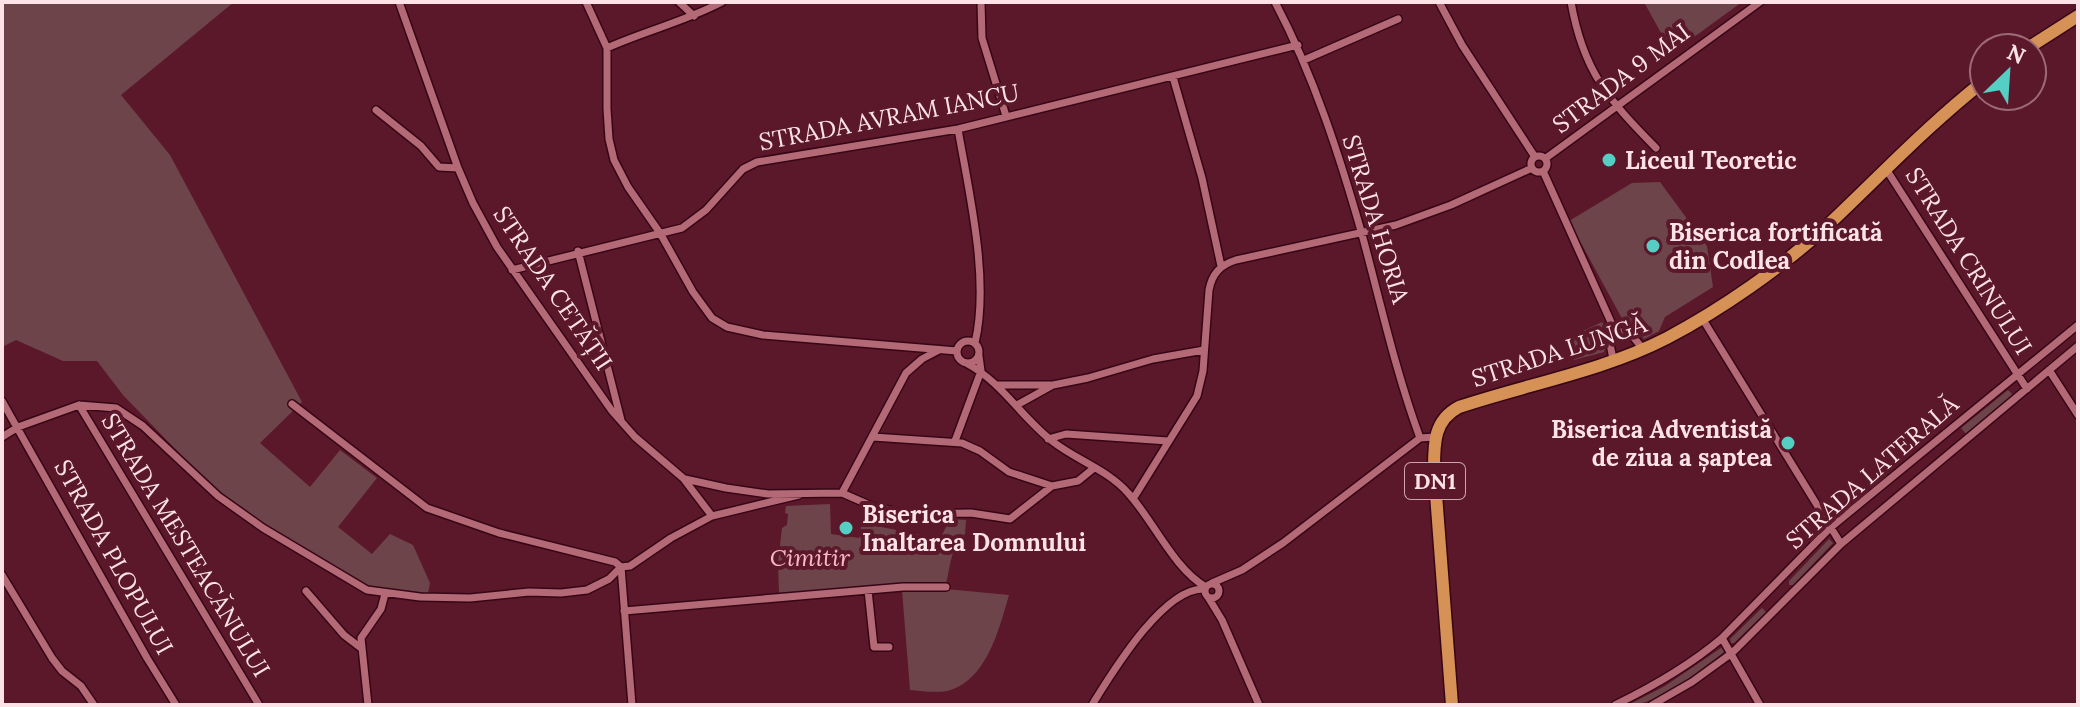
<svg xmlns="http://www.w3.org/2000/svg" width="2080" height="707" font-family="Lora,serif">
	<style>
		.green { fill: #6e444b }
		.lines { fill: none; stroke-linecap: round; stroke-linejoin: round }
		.minor-casing { stroke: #370615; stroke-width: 10 }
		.trunk-casing { stroke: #370615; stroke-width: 15 }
		.minor { stroke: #b46977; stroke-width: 7 }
		.trunk { stroke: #d69156; stroke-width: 12 }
		.poi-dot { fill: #55cec4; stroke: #5b182a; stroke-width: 3 }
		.labels { text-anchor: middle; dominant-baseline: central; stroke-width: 8; stroke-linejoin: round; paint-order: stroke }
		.shield { fill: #5b182a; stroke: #cca6ae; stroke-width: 2 }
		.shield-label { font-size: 22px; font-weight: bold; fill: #fde3e7 }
		.street-label { font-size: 24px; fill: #fde3e7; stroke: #5b182a }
		.poi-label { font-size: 24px; font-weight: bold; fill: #fde3e7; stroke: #5b182a; text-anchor: start }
		.park-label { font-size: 24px; font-style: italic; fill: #f7bac4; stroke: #5b182a }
	</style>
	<rect width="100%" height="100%" fill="#5b182a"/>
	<path class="green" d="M 2,2 L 234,2 L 121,95 L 170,155 L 302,402 L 260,443 L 310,487 L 340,450 L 377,478 L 338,527 L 372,554 L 390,534 L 413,545 L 430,583 L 428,593 L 384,591 L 364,586 L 268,527 L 214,489 L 123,395 L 97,361 L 63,361 L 16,340 L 2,347 Z
		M 1644,2 L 1742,2 L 1672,53 Z
		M 1660,182 L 1707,246 L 1713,287 L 1665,317 L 1659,331 L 1644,339 L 1635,328 L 1625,324 L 1569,221 L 1632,183 Z
		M 1602,322 L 1609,333 L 1604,352 L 1574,360 L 1564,340 Z
		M 2008,390 L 2013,395 L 1966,434 L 1961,428 Z
		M 830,504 L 831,534 L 859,538 L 862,523 L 940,539 L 950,519 L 966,520 L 965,534 C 951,545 950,568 946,584 L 901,584 L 779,593 L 778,563 L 782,528 L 787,525 L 788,514 L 785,513 L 786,506 Z
		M 1829,539 L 1833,543 L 1793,585 L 1789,585 L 1789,581 Z
		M 946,589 L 1009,595 C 999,629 987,681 947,691 C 936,693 921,691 910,690 L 902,590 Z
		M 1762,608 L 1766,612 L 1734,643 L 1731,643 L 1730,639 Z
		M 1721,648 L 1724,650 L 1723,653 C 1698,672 1659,705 1628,705 L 1665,686 Z"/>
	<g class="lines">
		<g class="minor-casing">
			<path id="minor" d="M 399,2 L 458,168 L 473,203 L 497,247 L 612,411 L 635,437 L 683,478 L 712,516
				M 586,2 L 607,48 L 607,109 L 609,139 L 614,160 L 628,187 L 660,233 L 693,292 L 712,318 L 727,327 L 763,335 L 957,351
				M 679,2 L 694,16
				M 981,2 L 982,38 L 1006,116
				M 1275,2 C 1314,76 1340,157 1363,238 C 1381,305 1396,373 1420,438
				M 1439,2 L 1462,45 L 1535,157
				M 1571,2 C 1583,71 1608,99 1656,148
				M 607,48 C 645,31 686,21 722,2
				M 1304,60 L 1398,19
				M 1173,77 L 1202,178 L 1221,266
				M 376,110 L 421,146 L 439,167 L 458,168
				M 958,129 C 969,193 990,280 975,343
				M1531 164a8 8 0 1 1 16 0a8 8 0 1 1-16 0Z
				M 1546,158 L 1760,2
				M 1886,169 L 2027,389
				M 1543,171 L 1615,331 L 1610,344 L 1613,359
				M 578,251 L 621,420
				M 512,270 L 682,228 L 706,210 L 743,169 L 757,162 L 958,129 L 1298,45
				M 1702,318 L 1841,544
				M 1615,331 L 1630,333 L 1643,349
				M957 352a11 11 0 1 1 22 0a11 11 0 1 1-22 0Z
				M 966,363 C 1002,382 1021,417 1052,441 C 1076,460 1108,470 1128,493 C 1153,520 1174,569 1206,587
				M 2049,370 L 2078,415
				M 997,385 L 1051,385
				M 2,401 L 147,658 L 176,705
				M 292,404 L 427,508 L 499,533 L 615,562 L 621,567
				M 79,405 L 259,705
				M 1017,405 L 1053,385 L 1088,378 L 1153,359 L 1204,350
				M 2,437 L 18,427 L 79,405 L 116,408 L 143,426 L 218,496 L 263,528 L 367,590 L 420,597 L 470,598 L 529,592 L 561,593 L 587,590 L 609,579 L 621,567 L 630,566 L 671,538 L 712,516 L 799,495
				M 873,437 L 962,443 L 980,451 L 1009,472 L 1052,486
				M 1048,439 L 1066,434 L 1168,441
				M 955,441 L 981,371 L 979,356
				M 685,479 L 726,488 L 768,494 L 842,493 L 874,507 L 907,514 L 971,513 L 1010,519 L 1052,486 L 1078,481 L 1094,468
				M 842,493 L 906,373 L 922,359 L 939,350
				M 1133,499 L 1197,396 L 1203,371 L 1209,290 C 1212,274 1220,265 1236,260 L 1396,225 L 1451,205 L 1532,168
				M 621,567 L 632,705
				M 2,575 L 52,658 L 62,671 L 81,686 L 94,705
				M 1212,583 L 1242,570 L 1283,543 L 1420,438 L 1435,437
				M1205 591a7 7 0 1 1 14 0a7 7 0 1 1-14 0Z
				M 868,590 L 874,647 L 889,647
				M 306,591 L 344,635 L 361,648
				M 1208,597 L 1222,620 L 1259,705
				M 624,611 L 903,587 L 946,587
				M 1722,638 L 1760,705
				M 368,705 L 361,638 L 381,609 L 385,594
				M 1092,705 C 1112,673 1164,586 1205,589
				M 1615,705 C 1654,686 1689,666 1722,638 L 1830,528 L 2078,325
				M 1652,705 L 1692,682 L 1732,653 L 1841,544 L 2078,346"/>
		</g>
		<g class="trunk-casing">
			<path id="trunk" d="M 2028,48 L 2078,16
				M 1452,705 L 1434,468 C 1434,443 1434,420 1459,407 C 1528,384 1603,371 1667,338 C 1722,309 1782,267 1827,226 C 1879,177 1928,125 1984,81"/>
		</g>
		<use href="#minor" class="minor"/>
		<use href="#trunk" class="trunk"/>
	</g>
	<g class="poi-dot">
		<circle cx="1609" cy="160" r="8"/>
		<circle cx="1653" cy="246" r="8"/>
		<circle cx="1788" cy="443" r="8"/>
		<circle cx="846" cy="528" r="8"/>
	</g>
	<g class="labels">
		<rect class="shield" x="1405" y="463" width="60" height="36" rx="6"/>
		<g class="shield-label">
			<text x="1435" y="481">DN1</text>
		</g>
		<g class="street-label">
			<text transform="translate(1621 78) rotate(-37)">STRADA 9 MAI</text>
			<text transform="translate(889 117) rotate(-11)">STRADA AVRAM IANCU</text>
			<text transform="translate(1376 219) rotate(73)">STRADA HORIA</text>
			<text transform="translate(1969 261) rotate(58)">STRADA CRINULUI</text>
			<text transform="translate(553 288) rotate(56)">STRADA CETĂȚII</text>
			<text transform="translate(1559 351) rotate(-18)">STRADA LUNGĂ</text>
			<text transform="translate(1872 472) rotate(-41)">STRADA LATERALĂ</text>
			<text transform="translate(186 545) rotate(59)">STRADA MESTEACĂNULUI</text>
			<text transform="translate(114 557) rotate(61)">STRADA PLOPULUI</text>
		</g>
		<g class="poi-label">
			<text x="1625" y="160">Liceul Teoretic</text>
			<text x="1669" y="232">Biserica fortificată<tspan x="1669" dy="28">din Codlea</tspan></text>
			<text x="1772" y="429" text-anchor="end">Biserica Adventistă<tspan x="1772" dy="28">de ziua a șaptea</tspan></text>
			<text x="862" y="514">Biserica<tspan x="862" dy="28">Inaltarea Domnului</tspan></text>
		</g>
		<g class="park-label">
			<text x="810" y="557">Cimitir</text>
		</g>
	</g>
	<rect width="2080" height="707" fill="none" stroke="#fde3e7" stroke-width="8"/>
	<g transform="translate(2008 72) rotate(25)"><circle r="38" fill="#5b182a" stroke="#9c6976" stroke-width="2"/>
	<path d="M0-6L14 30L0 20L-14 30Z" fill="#55cec4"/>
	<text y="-12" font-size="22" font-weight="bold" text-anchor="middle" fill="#fde3e7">N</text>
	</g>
</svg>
